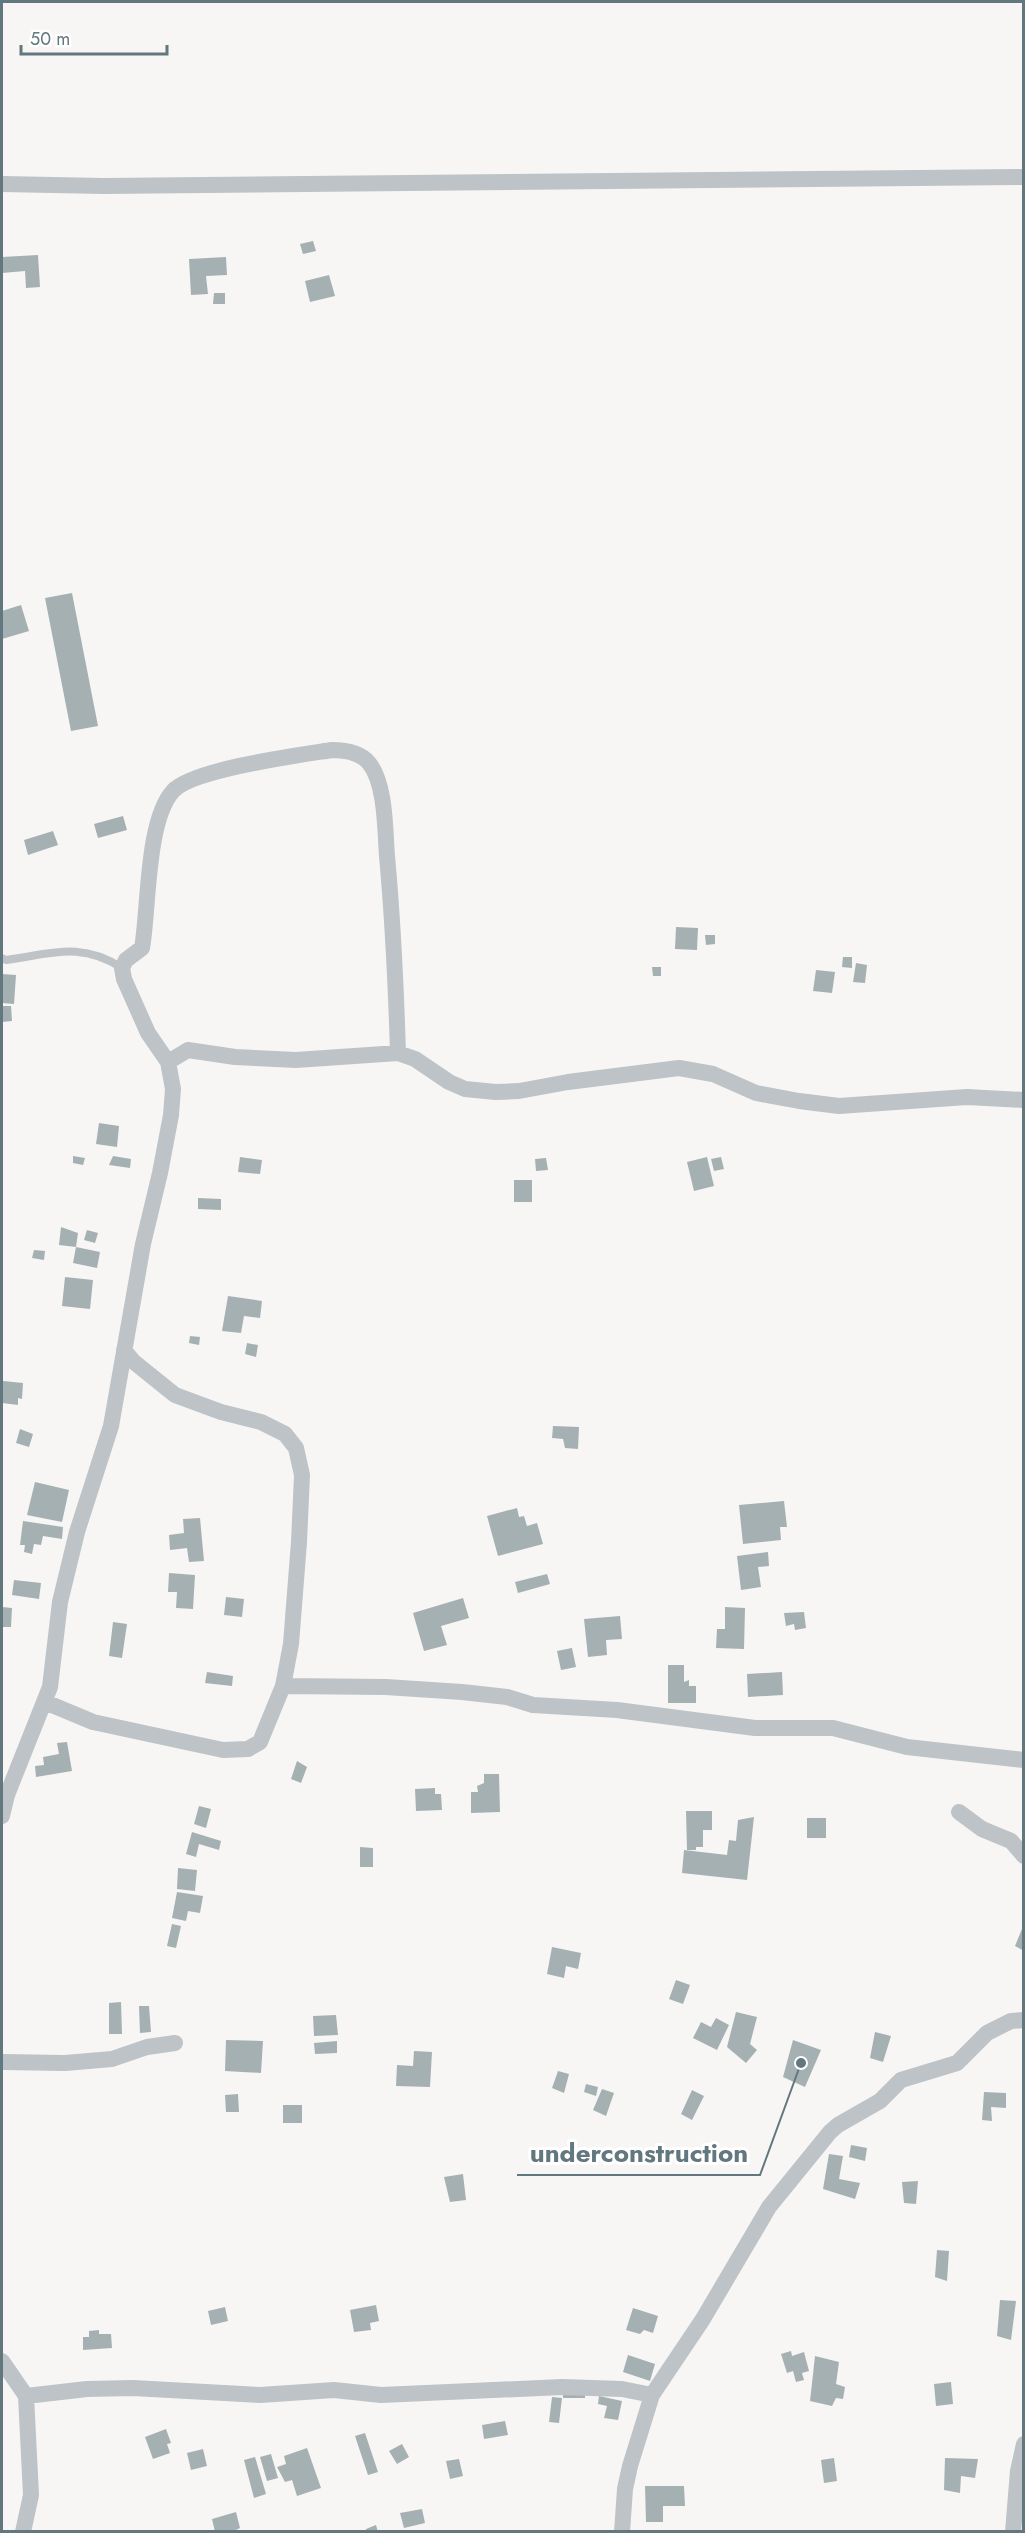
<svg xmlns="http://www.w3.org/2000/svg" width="1025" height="2533" font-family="Jost,sans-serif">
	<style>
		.building { fill: #a5b0b3 }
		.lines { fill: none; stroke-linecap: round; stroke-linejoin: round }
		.lane { stroke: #bdc3c6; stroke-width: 8 }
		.street { stroke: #bdc3c6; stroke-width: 16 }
		.leader { fill: none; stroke: #63777e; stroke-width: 2 }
		.callout-dot { fill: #63777e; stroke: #fff; stroke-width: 2 }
		.callout-label { font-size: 26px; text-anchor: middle; font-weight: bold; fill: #63777e; stroke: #fff; stroke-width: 6; stroke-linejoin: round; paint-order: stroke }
	</style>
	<rect width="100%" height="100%" fill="#f7f6f4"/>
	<path class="building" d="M 313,241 L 316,251 L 303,254 L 300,244 Z
		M 38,255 L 40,287 L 26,288 L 25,271 L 2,273 L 2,257 Z
		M 226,257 L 227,275 L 206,276 L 208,294 L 191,295 L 189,259 Z
		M 329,275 L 335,296 L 310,302 L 305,281 Z
		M 214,293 L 225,293 L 225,304 L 213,304 Z
		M 72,593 L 98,726 L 71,731 L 45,598 Z
		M 21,605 L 29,631 L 2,639 L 2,611 Z
		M 123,816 L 127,830 L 98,838 L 94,824 Z
		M 53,831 L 58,845 L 28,855 L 24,840 Z
		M 676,927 L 698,928 L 697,950 L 675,949 Z
		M 705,935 L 715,935 L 715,944 L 706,945 Z
		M 843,957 L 852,957 L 852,968 L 842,967 Z
		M 856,963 L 867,965 L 865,983 L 853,982 Z
		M 652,967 L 661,967 L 661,976 L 653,976 Z
		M 816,970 L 835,972 L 832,993 L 813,991 Z
		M 2,974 L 16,975 L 14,1004 L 2,1003 Z
		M 2,1006 L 11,1006 L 12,1021 L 2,1022 Z
		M 99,1123 L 119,1126 L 117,1147 L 96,1144 Z
		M 73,1156 L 85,1158 L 83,1165 L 73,1163 Z
		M 113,1156 L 131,1159 L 130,1168 L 109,1165 Z
		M 240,1157 L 262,1160 L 260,1174 L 238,1172 Z
		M 707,1157 L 714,1186 L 694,1191 L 687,1162 Z
		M 721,1157 L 724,1169 L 714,1171 L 711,1159 Z
		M 546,1158 L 548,1170 L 536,1171 L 535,1159 Z
		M 514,1180 L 532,1180 L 532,1202 L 514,1202 Z
		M 198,1198 L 221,1199 L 221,1210 L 198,1209 Z
		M 61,1227 L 78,1233 L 76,1247 L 59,1245 Z
		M 87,1230 L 98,1233 L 95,1243 L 84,1240 Z
		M 76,1247 L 100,1252 L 97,1268 L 73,1263 Z
		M 34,1250 L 45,1251 L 44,1260 L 32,1258 Z
		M 65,1277 L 93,1280 L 90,1309 L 62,1306 Z
		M 228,1296 L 262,1301 L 260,1318 L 244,1316 L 241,1333 L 222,1331 Z
		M 190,1336 L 200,1337 L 199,1345 L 189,1343 Z
		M 247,1343 L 258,1345 L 256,1357 L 245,1354 Z
		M 3,1381 L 23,1383 L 22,1399 L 18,1398 L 18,1405 L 2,1403 Z
		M 553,1426 L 579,1427 L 578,1449 L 565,1448 L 563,1439 L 552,1438 Z
		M 20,1429 L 33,1434 L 29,1447 L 16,1443 Z
		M 35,1482 L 69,1490 L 62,1522 L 27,1515 Z
		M 784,1501 L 787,1527 L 780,1527 L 781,1540 L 743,1544 L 739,1505 Z
		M 517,1508 L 519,1517 L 524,1516 L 527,1526 L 537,1523 L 543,1544 L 498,1556 L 487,1516 Z
		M 200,1518 L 204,1561 L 189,1562 L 187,1548 L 170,1550 L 169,1535 L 184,1533 L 183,1519 Z
		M 23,1521 L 63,1527 L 62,1539 L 43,1536 L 41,1545 L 34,1544 L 32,1554 L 24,1552 L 25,1545 L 20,1545 Z
		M 768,1552 L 769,1566 L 758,1567 L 761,1587 L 741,1590 L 737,1556 Z
		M 169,1573 L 195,1575 L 193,1609 L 176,1608 L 177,1592 L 168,1592 Z
		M 547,1574 L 550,1584 L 518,1593 L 515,1582 Z
		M 14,1580 L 41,1583 L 39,1599 L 12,1595 Z
		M 226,1597 L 244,1599 L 242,1617 L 224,1615 Z
		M 463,1598 L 469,1618 L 441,1626 L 447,1645 L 424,1651 L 413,1613 Z
		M 2,1607 L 12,1608 L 11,1627 L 2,1627 Z
		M 725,1607 L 745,1608 L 744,1649 L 716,1648 L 717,1629 L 725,1629 Z
		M 804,1612 L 806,1628 L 795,1630 L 794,1624 L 786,1626 L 784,1613 Z
		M 620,1616 L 622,1639 L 606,1640 L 607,1655 L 588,1657 L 584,1619 Z
		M 113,1622 L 127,1624 L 122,1658 L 109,1656 Z
		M 572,1648 L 576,1667 L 561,1670 L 557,1651 Z
		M 668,1665 L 684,1665 L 684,1682 L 689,1680 L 689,1686 L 696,1686 L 696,1703 L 668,1703 Z
		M 207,1672 L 233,1676 L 232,1686 L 205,1683 Z
		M 782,1672 L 783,1695 L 748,1697 L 747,1674 Z
		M 67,1742 L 72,1771 L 36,1777 L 35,1766 L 44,1765 L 43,1757 L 59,1754 L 57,1743 Z
		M 297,1761 L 307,1767 L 301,1783 L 291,1779 Z
		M 484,1774 L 499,1774 L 500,1812 L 471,1813 L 471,1792 L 478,1792 L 477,1786 L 484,1783 Z
		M 435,1788 L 435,1794 L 441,1794 L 442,1810 L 416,1811 L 415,1789 Z
		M 199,1806 L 211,1809 L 206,1828 L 194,1824 Z
		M 686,1811 L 712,1811 L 712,1830 L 703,1830 L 703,1847 L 696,1847 L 696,1850 L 687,1850 Z
		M 754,1817 L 747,1880 L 682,1873 L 684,1850 L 727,1855 L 729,1840 L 736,1841 L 738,1820 Z
		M 807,1818 L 826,1818 L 826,1838 L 807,1838 Z
		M 192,1832 L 221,1841 L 219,1850 L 199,1844 L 196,1857 L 186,1854 Z
		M 360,1847 L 373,1848 L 373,1867 L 360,1867 Z
		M 178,1868 L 197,1870 L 195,1891 L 177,1889 Z
		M 177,1892 L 203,1896 L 200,1913 L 188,1911 L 186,1921 L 172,1918 Z
		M 172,1924 L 181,1926 L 176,1948 L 167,1946 Z
		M 1024,1924 L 1024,1951 L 1015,1946 Z
		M 552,1947 L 581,1953 L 578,1969 L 566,1966 L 564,1978 L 547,1974 Z
		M 676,1980 L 690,1985 L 683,2004 L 669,1999 Z
		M 121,2002 L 122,2034 L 109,2034 L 109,2003 Z
		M 139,2006 L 149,2006 L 151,2032 L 140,2033 Z
		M 736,2012 L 757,2017 L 750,2044 L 757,2050 L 746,2063 L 727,2047 Z
		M 336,2015 L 338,2035 L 314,2036 L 313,2016 Z
		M 716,2018 L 729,2025 L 717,2050 L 693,2038 L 701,2022 L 711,2027 Z
		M 875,2032 L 891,2036 L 883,2062 L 870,2058 Z
		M 226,2040 L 263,2041 L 261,2073 L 225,2071 Z
		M 793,2040 L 821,2050 L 805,2087 L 783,2077 Z
		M 337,2041 L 337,2053 L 315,2054 L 314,2043 Z
		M 414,2051 L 432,2052 L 430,2087 L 396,2086 L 397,2065 L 413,2066 Z
		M 558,2071 L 569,2074 L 564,2093 L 552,2088 Z
		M 586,2084 L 598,2087 L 596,2096 L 584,2092 Z
		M 602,2089 L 614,2093 L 606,2116 L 593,2110 Z
		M 692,2090 L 704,2096 L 692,2120 L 681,2114 Z
		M 984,2092 L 1006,2093 L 1006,2108 L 991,2107 L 992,2121 L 982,2120 Z
		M 238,2094 L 239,2112 L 226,2112 L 225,2095 Z
		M 283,2105 L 302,2105 L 302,2123 L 283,2123 Z
		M 851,2145 L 867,2148 L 865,2161 L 849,2157 Z
		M 829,2154 L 843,2156 L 839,2179 L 860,2183 L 855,2199 L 823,2189 Z
		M 463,2174 L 466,2200 L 450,2202 L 444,2177 Z
		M 918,2181 L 916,2204 L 904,2203 L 902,2182 Z
		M 937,2250 L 949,2251 L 947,2281 L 935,2277 Z
		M 1000,2300 L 1016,2301 L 1011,2340 L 997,2336 Z
		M 376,2305 L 379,2321 L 370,2323 L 371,2330 L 354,2332 L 350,2310 Z
		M 225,2307 L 228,2321 L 211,2325 L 208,2311 Z
		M 633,2308 L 658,2316 L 653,2333 L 644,2330 L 640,2334 L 626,2330 Z
		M 99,2330 L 99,2334 L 111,2334 L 112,2348 L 83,2350 L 83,2337 L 89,2337 L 89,2331 Z
		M 791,2351 L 792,2356 L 804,2352 L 809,2371 L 802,2373 L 804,2380 L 796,2382 L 793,2371 L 787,2373 L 781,2354 Z
		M 628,2355 L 655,2364 L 650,2381 L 623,2372 Z
		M 815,2356 L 839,2362 L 836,2384 L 845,2387 L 843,2399 L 836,2398 L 832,2406 L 810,2401 Z
		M 951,2382 L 953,2404 L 936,2406 L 934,2384 Z
		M 563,2389 L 585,2390 L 585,2398 L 563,2398 Z
		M 599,2396 L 622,2401 L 618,2420 L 604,2418 L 607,2406 L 598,2404 Z
		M 552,2397 L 562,2398 L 559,2423 L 549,2422 Z
		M 505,2421 L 508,2435 L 484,2439 L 482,2425 Z
		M 166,2429 L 171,2443 L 167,2444 L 170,2453 L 153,2459 L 145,2437 Z
		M 365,2433 L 378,2472 L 368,2475 L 355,2436 Z
		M 402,2444 L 409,2457 L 397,2464 L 389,2451 Z
		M 307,2448 L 321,2488 L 297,2496 L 292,2480 L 285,2482 L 277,2467 L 286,2464 L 284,2456 Z
		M 203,2449 L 207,2466 L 191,2470 L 187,2453 Z
		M 271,2454 L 278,2478 L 267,2481 L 260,2457 Z
		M 255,2457 L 266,2494 L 254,2498 L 244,2460 Z
		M 834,2458 L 837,2481 L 824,2483 L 821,2460 Z
		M 945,2458 L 978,2459 L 975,2478 L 961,2476 L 960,2493 L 944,2490 Z
		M 459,2459 L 463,2476 L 450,2479 L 446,2461 Z
		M 645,2486 L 684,2486 L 685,2506 L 663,2506 L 663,2522 L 646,2522 Z
		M 422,2509 L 425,2523 L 404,2528 L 400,2513 Z
		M 236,2512 L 240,2528 L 232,2532 L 215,2532 L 212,2519 Z
		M 376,2525 L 378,2532 L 366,2532 L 366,2529 Z"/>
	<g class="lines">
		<path class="lane" d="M 2,958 L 6,960 C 51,954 81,941 122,968"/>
		<path class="street" d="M 2,184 L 104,186 L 1024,177
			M 168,1062 L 188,1050 L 235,1057 L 296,1060 L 398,1053 L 415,1059 L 449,1082 L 465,1089 L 496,1092 L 519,1091 L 568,1082 L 679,1068 L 713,1074 L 756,1093 L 799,1101 L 839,1106 L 967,1097 L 1024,1100
			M 283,1686 L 386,1687 L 462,1692 L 507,1697 L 533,1705 L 617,1710 L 755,1728 L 833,1728 L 907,1747 L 1024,1760
			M 45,1702 L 93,1722 L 223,1750 L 248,1749 L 260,1742 L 283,1686 L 291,1644 L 299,1542 L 302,1475 L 296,1448 L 285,1434 L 261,1422 L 221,1412 L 175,1395 L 134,1362 L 124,1350
			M 959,1812 L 982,1829 L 1011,1841 L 1024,1856
			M 2,1816 L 7,1795 L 50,1687 L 60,1602 L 77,1532 L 111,1426 L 143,1244 L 160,1173 L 171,1115 L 173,1089 L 168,1062 L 148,1033 L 124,979 L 122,968 L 126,960 L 142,948 C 149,909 146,821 173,791 C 193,769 300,755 332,750 C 346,750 360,752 369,763 C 386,784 385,831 387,856 C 393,922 396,987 398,1053
			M 2,2062 L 65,2063 L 112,2059 L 147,2047 L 175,2043
			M 2,2361 L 26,2396 L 31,2495 L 23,2532
			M 26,2396 L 87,2389 L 133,2388 L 260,2395 L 334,2390 L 381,2395 L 562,2387 L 622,2389 L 652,2395
			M 622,2532 L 625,2489 L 630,2466 L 652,2395 L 703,2319 L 769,2207 L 830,2132 L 838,2125 L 880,2101 L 901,2080 L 957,2063 L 987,2033 L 1011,2021 L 1024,2020
			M 1013,2532 L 1018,2471 L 1024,2444"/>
	</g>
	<path class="leader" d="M801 2063L760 2175H517"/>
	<circle class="callout-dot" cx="801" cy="2063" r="6"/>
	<g class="callout-label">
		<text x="639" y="2162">underconstruction</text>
	</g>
	<rect width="1025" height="2533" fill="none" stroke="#63777e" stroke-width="6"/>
	<path d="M21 45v9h146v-9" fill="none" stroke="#63777e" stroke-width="3"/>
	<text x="30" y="45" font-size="18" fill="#63777e" stroke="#ffffff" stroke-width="4.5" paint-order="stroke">50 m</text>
</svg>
